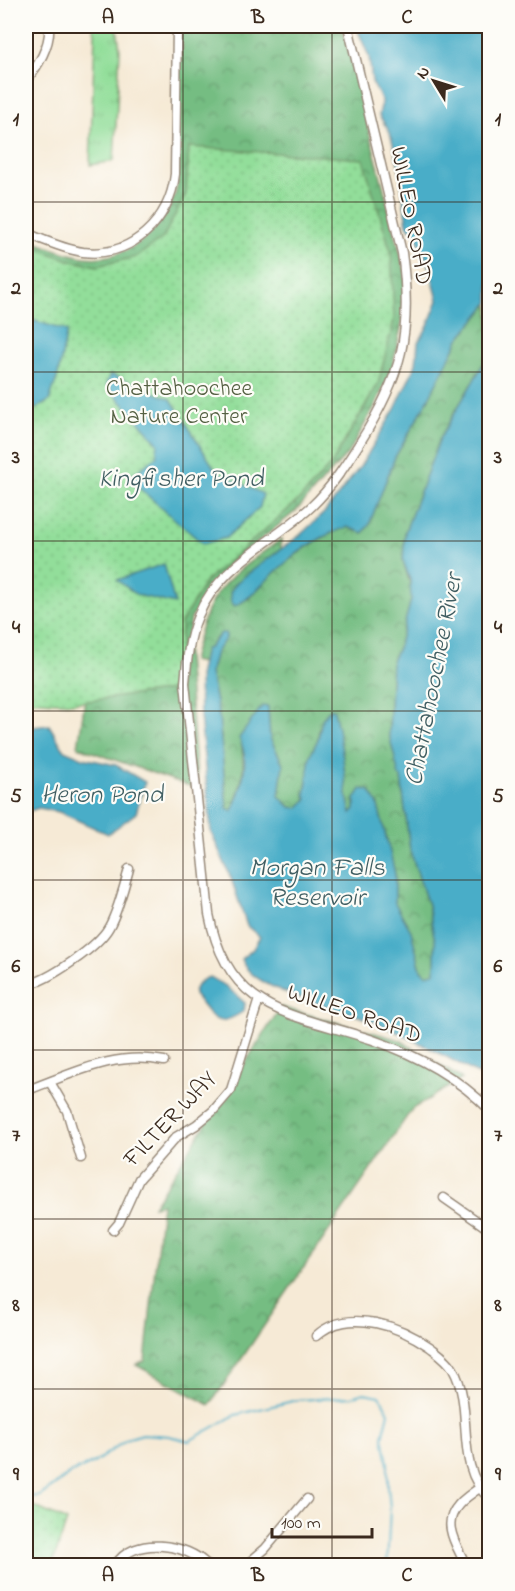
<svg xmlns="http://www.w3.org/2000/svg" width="515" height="1591" font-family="'Indie Flower',sans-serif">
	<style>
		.grass { fill: url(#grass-tufts); stroke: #66845c; stroke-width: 1.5 }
		.forest { fill: url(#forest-crowns); stroke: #587450; stroke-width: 1.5 }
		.park { fill: url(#park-dots); stroke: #66845c; stroke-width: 1.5 }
		.water { fill: #48adc8; stroke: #426c73; stroke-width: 1.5 }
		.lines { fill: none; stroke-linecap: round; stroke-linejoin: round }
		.stream { stroke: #48adc8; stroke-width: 2 }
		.minor-casing { stroke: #988a7a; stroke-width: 11 }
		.minor { stroke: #fff; stroke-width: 8 }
		.grid { fill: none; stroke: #3b2a1e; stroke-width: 1.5; stroke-opacity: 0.55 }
		.labels { text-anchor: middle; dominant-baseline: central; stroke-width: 4.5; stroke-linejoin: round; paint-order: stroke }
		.street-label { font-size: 24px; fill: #3b2a1e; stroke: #fdfcf7 }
		.park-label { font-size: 24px; fill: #556043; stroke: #fdfcf7 }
		.water-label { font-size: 26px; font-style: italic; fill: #405e62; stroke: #fdfcf7 }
		.neatline { fill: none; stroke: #3b2a1e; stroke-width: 2 }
		.grid-label { font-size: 20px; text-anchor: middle; font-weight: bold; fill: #3b2a1e }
	</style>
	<defs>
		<pattern id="grass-tufts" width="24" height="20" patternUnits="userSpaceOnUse" patternTransform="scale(1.5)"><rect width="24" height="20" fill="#92de9a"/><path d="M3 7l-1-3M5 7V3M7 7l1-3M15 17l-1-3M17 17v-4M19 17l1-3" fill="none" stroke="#7fbf84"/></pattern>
		<pattern id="forest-crowns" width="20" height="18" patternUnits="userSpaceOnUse" patternTransform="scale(1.5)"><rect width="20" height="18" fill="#75bd82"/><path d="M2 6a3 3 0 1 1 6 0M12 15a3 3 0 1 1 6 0" fill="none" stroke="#619a6a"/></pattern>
		<pattern id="park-dots" width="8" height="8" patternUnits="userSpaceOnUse" patternTransform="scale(1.5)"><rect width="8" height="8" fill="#92de9a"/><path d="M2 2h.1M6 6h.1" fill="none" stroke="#7fbf84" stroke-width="1.8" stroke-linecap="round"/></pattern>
	</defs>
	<rect width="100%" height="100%" fill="#fdfcf7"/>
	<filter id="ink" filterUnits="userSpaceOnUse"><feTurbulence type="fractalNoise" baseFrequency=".0167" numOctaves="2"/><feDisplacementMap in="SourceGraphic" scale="12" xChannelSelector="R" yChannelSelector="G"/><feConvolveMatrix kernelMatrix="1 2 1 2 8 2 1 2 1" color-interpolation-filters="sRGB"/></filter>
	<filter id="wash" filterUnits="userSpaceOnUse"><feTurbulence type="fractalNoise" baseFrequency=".008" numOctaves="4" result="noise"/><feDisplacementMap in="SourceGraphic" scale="24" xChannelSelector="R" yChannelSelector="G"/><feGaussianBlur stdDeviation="1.35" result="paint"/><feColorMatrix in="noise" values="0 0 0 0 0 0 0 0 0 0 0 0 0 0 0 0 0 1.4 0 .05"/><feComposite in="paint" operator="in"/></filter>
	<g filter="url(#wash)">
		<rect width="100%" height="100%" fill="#f6ead6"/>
		<path class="grass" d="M 93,26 L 117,26 L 120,50 L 114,161 L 90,165 L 95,33 Z"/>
		<path class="forest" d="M 179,26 L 342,26 L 406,275 L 401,328 L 392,369 L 375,406 L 349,452 L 296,511 L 240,556 L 222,572 L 207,590 L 191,618 L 186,645 L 198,789 L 78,747 L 126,419 L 26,422 L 26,238 C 42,245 60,252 78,256 C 126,266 170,228 178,182 C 182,158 175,133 176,109 C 176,81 178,53 179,26 Z
			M 489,303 L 489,354 L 440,438 L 405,532 L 403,561 L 412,590 L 411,600 L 398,648 L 392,661 L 389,734 L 401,777 L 410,850 L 428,905 L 435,941 L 435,972 L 427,975 L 421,970 L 411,932 L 395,903 L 395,874 L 377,802 L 355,799 L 355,809 L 351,814 C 345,797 347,793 345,776 C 343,754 339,732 333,710 L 319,728 L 318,739 L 310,756 L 305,796 L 307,799 L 298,808 L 290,807 L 279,796 L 283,764 L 270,738 L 268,708 L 241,741 C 246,771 242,783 232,811 L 227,808 L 219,717 L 210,673 L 216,652 L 226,638 L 226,634 L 216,638 L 209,648 L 205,649 L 202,663 L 192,661 C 197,642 201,624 209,607 C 223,577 256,558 281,539 L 281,550 L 268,561 L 247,600 C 275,569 307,541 347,527 L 363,533 L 369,525 L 395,457 L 427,402 L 459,339 Z
			M 281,1007 L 400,1040 L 462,1079 L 412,1109 L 210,1405 L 136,1365 L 145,1361 L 162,1204 L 153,1206 Z"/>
		<path class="park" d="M 189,147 L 363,159 L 391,252 L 394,320 L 378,384 L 332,463 L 301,498 L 206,581 L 181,623 L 179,689 L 72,703 L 26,700 L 26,245 L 72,261 L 97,266 L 136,257 L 163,238 L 186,194 Z
			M 26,1503 L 67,1521 L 52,1565 L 26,1565 Z"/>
		<path class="water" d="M 356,26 L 489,26 L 489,303 L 459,339 L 427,402 L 395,457 L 369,525 L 363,533 L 347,527 C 323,535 301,549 282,566 C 266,579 254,597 235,606 L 231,602 L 230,592 L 237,582 L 300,535 L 326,511 L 360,467 L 395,409 L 416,364 L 418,342 L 427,328 L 438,300 L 429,265 L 415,234 L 407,225 L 399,166 L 390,133 L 379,115 L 382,101 L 372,82 L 369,57 Z
			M 26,318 L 67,331 L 58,375 L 49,401 L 36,409 L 26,405 Z
			M 489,354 L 489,1085 L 481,1076 C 446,1056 411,1038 375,1022 C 344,1008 252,993 241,959 L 253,949 L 260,937 L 247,926 L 231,878 L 211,832 L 200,715 L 199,676 L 205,649 L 209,648 L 221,633 L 226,633 L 226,638 L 216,652 L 210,673 L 219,717 L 227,808 L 232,811 C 241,790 251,761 239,738 L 262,706 L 268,707 L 270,738 L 283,764 L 279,796 L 290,807 L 298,808 L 307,799 L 305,796 L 310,756 L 318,739 L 322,719 L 331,708 L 334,710 C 339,732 343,753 345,776 C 347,791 346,797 351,813 L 355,809 L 355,799 L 361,789 L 369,790 L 377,802 L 391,856 L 395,874 L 395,903 L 411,931 L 421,970 L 427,975 L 435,972 L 435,941 L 428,905 L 410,850 L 401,777 L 399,776 L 389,734 L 392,661 L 398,648 L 411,600 L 410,580 L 403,561 L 405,532 L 440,438 Z
			M 110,374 L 171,399 L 216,471 L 263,494 L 260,507 L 226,538 L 203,544 L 132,482 L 132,475 L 156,457 L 158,443 L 106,385 Z
			M 164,564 L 175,604 L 137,595 L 117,580 Z
			M 49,725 L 64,750 L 83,758 L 116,765 L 145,782 L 136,813 L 108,834 L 59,812 L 39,808 L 26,812 L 26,728 Z
			M 210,977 L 226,986 L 245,1003 L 244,1011 C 214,1031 213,1017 194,995 C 194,986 201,979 210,977 Z"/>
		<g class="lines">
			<path class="stream" d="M 26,1497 L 40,1496 L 71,1473 L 95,1462 L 129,1438 L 143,1434 L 169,1436 L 189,1441 L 235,1415 L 297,1400 L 351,1397 L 364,1393 L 380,1396 L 389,1413 L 383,1437 L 388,1464 L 388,1487 L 390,1508 L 387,1566"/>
		</g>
	</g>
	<g filter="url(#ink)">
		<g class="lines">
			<g class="minor-casing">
				<path id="minor" d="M 348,26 L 402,253 C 413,333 402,376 359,444 C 345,466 331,488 312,506 C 275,541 219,565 198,616 C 189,637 187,660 185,683 L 209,914 C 228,1014 292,1013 373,1040 C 417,1055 457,1077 490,1110
					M 26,80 C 38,67 51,44 49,26
					M 26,233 C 44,240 63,249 83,252 C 132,258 170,220 175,174 L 177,26
					M 26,985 C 48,981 98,947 109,927 C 117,913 125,884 129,869
					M 50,1082 L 67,1111 L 81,1158
					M 26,1089 L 33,1088 C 76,1072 117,1051 164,1061
					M 444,1198 L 490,1230
					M 113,1230 L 119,1223 L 139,1179 L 176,1137 L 196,1125 L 213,1111 L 231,1090 L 259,999
					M 316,1336 C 333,1320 354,1319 376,1323 C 396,1327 414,1336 430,1347 C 439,1354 448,1360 453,1369 C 476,1410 452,1465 490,1499
					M 115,1566 C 132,1535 188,1543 208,1566
					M 245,1566 L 265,1549 L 307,1499
					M 466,1566 C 461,1554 453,1542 451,1530 C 446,1506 473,1493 490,1481"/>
			</g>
			<use href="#minor" class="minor"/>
		</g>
	</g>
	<path class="grid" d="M 183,26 L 183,1566M 332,26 L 332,1566M 26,202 L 490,202M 26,372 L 490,372M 26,541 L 490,541M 26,711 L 490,711M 26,880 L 490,880M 26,1050 L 490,1050M 26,1219 L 490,1219M 26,1389 L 490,1389"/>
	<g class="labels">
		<g class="street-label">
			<text transform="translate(410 216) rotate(79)">WILLEO ROAD</text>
			<text transform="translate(354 1015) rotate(19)">WILLEO ROAD</text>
			<text transform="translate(171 1120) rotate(-46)">FILTER WAY</text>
		</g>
		<g class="park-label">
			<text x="179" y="389">Chattahoochee<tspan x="179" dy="28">Nature Center</tspan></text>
		</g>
		<g class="water-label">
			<text x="181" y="480">Kingfisher Pond</text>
			<text transform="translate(435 680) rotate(-79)">Chattahoochee River</text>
			<text x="102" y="796">Heron Pond</text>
			<text x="317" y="869">Morgan Falls<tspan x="317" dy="30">Reservoir</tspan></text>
		</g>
	</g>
	<rect width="515" height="1591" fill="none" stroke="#fdfcf7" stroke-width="66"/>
	<g transform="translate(434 81) rotate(308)" stroke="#fdfcf7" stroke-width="4.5" paint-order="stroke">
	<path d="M0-4.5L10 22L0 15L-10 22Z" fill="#3b2a1e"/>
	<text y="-9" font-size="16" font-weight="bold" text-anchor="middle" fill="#3b2a1e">N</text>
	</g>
	<path d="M272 1528v9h100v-9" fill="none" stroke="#3b2a1e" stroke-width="3"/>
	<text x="281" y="1528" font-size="18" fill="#3b2a1e" stroke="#fdfcf7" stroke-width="4.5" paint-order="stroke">100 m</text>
	<rect x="33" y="33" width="449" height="1525" class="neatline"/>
	<g class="grid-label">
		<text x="108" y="23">A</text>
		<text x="258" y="23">B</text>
		<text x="407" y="23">C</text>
		<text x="16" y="125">1</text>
		<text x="498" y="125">1</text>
		<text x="16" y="294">2</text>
		<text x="498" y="294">2</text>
		<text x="16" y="463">3</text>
		<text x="498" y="463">3</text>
		<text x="16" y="633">4</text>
		<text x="498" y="633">4</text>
		<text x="16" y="802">5</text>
		<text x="498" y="802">5</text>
		<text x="16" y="972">6</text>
		<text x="498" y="972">6</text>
		<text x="16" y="1141">7</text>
		<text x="498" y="1141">7</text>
		<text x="16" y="1311">8</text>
		<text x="498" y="1311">8</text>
		<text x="16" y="1480">9</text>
		<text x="498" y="1480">9</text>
		<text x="108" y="1581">A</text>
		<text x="258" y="1581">B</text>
		<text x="407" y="1581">C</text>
	</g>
</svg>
